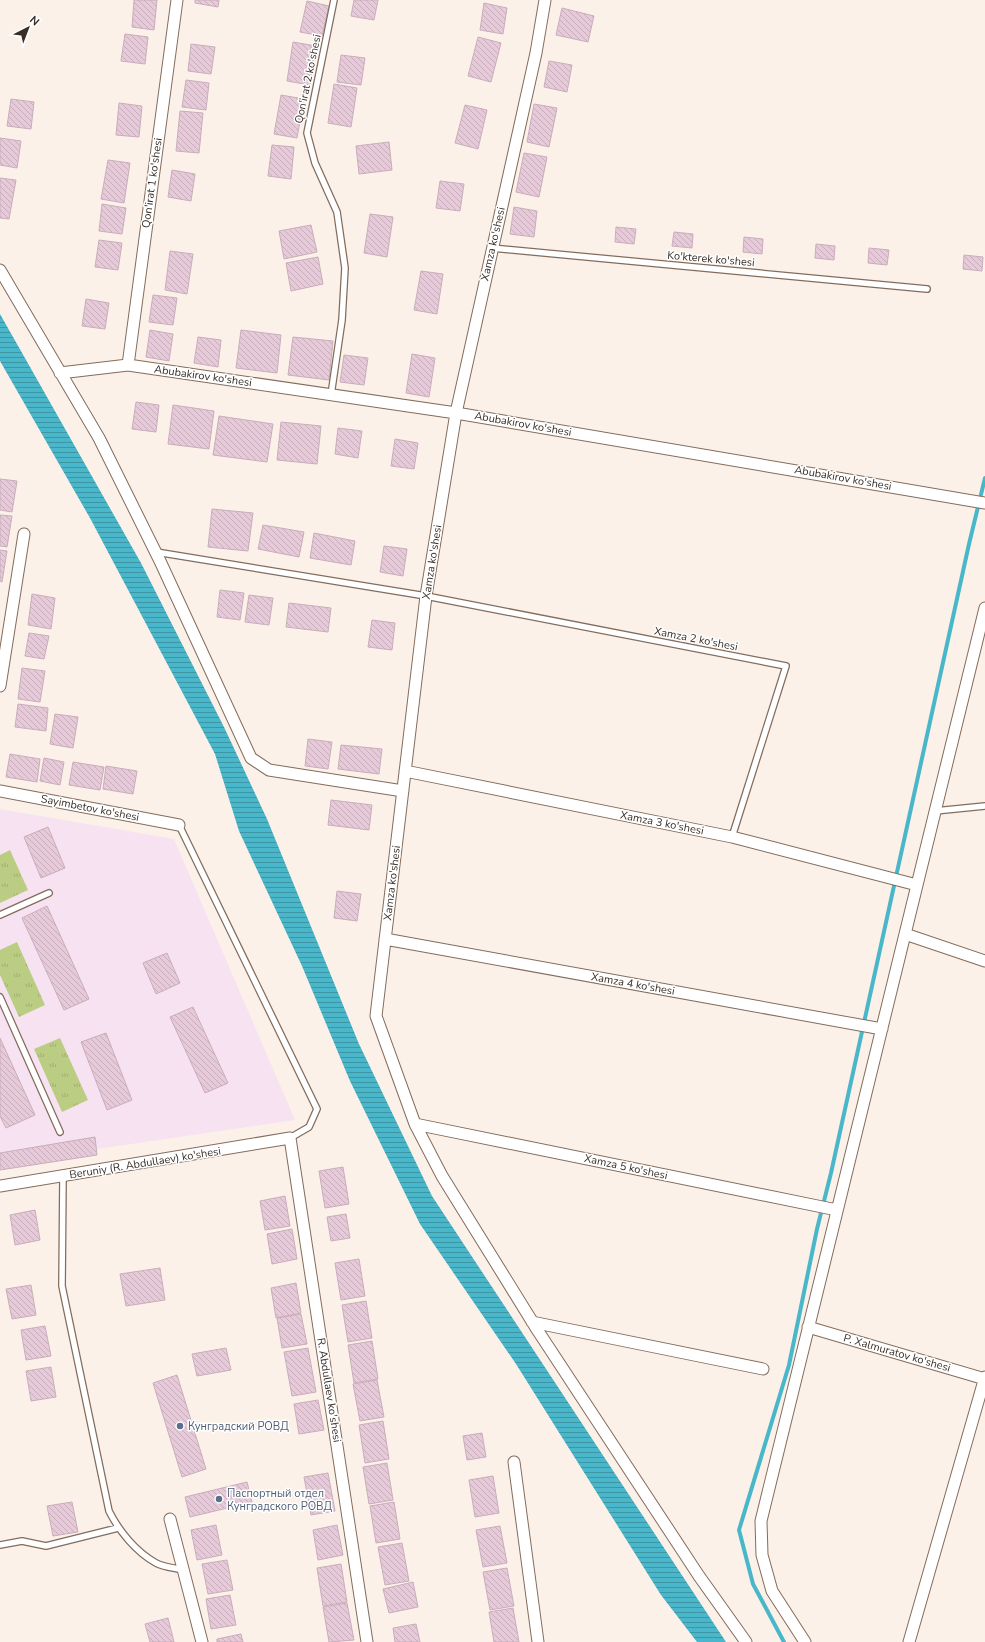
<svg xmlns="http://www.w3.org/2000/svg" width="985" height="1642" font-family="'Nunito Sans',sans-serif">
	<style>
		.medical { fill: #f7e2f1 }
		.grass { fill: url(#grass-tufts) }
		.water { fill: url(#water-rules) }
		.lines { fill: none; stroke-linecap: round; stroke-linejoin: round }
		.stream { stroke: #49b7c9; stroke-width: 4 }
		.building { fill: url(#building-back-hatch); stroke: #c9adbb }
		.lane-casing { stroke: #836c5c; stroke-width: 8 }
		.street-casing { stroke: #836c5c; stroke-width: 13 }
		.lane { stroke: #fff; stroke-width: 5.5 }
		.street { stroke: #fff; stroke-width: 11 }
		.service-dot { fill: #5c6f8a; stroke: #fff; stroke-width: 1.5 }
		.labels { text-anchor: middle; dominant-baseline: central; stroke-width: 3; stroke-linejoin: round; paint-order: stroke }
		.street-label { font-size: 11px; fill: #382e27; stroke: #fff }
		.service-label { font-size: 11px; fill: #4e5e75; stroke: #fff; text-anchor: start }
	</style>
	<defs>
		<pattern id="grass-tufts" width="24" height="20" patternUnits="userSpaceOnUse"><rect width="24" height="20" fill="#bbcd83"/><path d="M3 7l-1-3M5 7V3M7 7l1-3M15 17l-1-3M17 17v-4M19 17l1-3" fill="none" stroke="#a2b071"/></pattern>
		<pattern id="water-rules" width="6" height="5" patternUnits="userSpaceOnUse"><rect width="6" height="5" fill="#49b7c9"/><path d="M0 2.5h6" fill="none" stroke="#3e95a3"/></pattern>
		<pattern id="building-back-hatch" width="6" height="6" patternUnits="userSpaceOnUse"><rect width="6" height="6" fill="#e7cad9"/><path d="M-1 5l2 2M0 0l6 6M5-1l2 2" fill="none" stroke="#c7aeba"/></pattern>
	</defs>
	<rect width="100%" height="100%" fill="#fbf1e9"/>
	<path class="medical" d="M 0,809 L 174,839 L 295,1120 L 97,1149 L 94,1138 L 0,1153 Z"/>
	<path class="grass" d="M 10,850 L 28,890 L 0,903 L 0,855 Z
		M 17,942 L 45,1005 L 19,1017 L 0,975 L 0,950 Z
		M 60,1038 L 88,1100 L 62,1112 L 34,1049 Z"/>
	<path class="water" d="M 0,314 L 141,563 L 224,727 L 267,819 L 359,1044 L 432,1196 L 726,1642 L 697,1642 L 661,1595 L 516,1364 L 420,1224 L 350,1081 L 302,966 L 239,831 L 215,754 L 90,518 L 0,361 Z"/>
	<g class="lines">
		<path class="stream" d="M 784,1642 L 753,1584 L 739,1530 L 789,1365 L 817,1229 L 831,1173 L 969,544 L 985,478"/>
	</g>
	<path class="building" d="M 134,0 L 157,0 L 154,30 L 132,27 Z
		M 195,0 L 219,0 L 218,7 L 195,3 Z
		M 354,0 L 378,0 L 374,20 L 351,16 Z
		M 307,1 L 329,6 L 322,36 L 300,32 Z
		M 484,3 L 507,8 L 503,34 L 480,30 Z
		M 562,8 L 594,16 L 588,42 L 556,35 Z
		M 125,34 L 148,37 L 145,64 L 121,61 Z
		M 478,37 L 501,43 L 491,82 L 468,76 Z
		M 293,42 L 316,46 L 310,85 L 287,81 Z
		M 191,44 L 215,47 L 211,74 L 188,71 Z
		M 341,55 L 365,58 L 361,85 L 337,82 Z
		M 549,61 L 572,65 L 567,92 L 544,87 Z
		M 186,80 L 209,83 L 206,110 L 182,107 Z
		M 334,84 L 357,88 L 351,127 L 328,123 Z
		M 281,95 L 304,99 L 297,138 L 274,134 Z
		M 11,99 L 34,102 L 31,129 L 7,126 Z
		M 119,103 L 142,106 L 139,137 L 116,135 Z
		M 534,104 L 557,108 L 549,147 L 527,142 Z
		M 465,105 L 487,110 L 478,149 L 455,143 Z
		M 180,111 L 203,113 L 199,153 L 176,151 Z
		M 0,138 L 21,141 L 17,168 L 0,165 Z
		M 389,142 L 392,170 L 359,174 L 356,146 Z
		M 272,145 L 294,147 L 291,179 L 268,176 Z
		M 524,153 L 547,157 L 539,197 L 516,192 Z
		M 108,160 L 130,163 L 124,203 L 101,199 Z
		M 172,170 L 195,174 L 191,201 L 168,197 Z
		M 0,178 L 16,180 L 9,219 L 0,218 Z
		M 440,181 L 464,184 L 460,211 L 436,208 Z
		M 102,204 L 126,208 L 122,234 L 99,231 Z
		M 514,207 L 537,211 L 534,237 L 510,234 Z
		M 370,214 L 393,217 L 387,257 L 364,253 Z
		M 311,225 L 317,252 L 284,259 L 279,231 Z
		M 616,227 L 636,229 L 634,244 L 615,242 Z
		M 674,232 L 693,234 L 692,248 L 672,246 Z
		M 744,237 L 763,239 L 762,254 L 743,252 Z
		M 99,240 L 122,243 L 118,270 L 95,267 Z
		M 816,244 L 835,246 L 834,260 L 815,258 Z
		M 869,248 L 889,250 L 887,265 L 868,263 Z
		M 170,251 L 193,254 L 187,294 L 165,290 Z
		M 964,255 L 983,257 L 982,271 L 963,269 Z
		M 318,257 L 323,284 L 291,291 L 286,263 Z
		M 421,271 L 443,274 L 437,314 L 414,310 Z
		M 153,295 L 177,298 L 173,325 L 149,322 Z
		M 86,299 L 109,303 L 105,329 L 82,326 Z
		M 150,330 L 173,334 L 169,361 L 146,357 Z
		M 241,330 L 281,335 L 277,373 L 236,368 Z
		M 198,337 L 221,340 L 218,367 L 194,363 Z
		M 293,337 L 333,341 L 329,380 L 288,375 Z
		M 412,354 L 435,358 L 429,397 L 406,393 Z
		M 344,355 L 368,358 L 364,385 L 340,382 Z
		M 136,402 L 159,405 L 156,432 L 132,429 Z
		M 173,405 L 214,411 L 209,449 L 168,444 Z
		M 219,416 L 273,424 L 267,462 L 213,455 Z
		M 281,422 L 321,426 L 317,464 L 277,460 Z
		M 338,428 L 362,431 L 358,458 L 335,454 Z
		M 395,439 L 418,443 L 414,469 L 391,466 Z
		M 0,479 L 17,481 L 12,512 L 0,510 Z
		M 212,509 L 253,513 L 248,551 L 208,547 Z
		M 0,515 L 12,516 L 7,547 L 0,546 Z
		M 263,525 L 304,532 L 299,557 L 258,549 Z
		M 314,533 L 355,541 L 351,565 L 310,558 Z
		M 384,546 L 407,549 L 403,576 L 380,572 Z
		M 0,550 L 7,551 L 2,582 L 0,581 Z
		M 220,590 L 244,593 L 240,620 L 217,617 Z
		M 32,594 L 55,598 L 51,629 L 28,625 Z
		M 249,595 L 273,598 L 269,625 L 245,622 Z
		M 289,603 L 331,608 L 328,632 L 286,627 Z
		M 372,620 L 395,623 L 392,650 L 368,647 Z
		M 29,633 L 49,636 L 44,659 L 25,656 Z
		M 22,668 L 45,671 L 40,702 L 18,699 Z
		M 18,704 L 48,708 L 46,731 L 15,727 Z
		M 55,714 L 78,717 L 73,748 L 50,744 Z
		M 308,739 L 332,742 L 328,769 L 305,766 Z
		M 341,745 L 382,749 L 379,774 L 338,769 Z
		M 10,754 L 40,759 L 37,782 L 6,777 Z
		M 44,758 L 64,762 L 60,785 L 40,781 Z
		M 73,762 L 104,767 L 100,790 L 69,785 Z
		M 106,766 L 137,771 L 133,794 L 103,789 Z
		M 331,800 L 372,805 L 369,830 L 328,825 Z
		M 48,827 L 65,868 L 41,878 L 24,837 Z
		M 337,891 L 361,894 L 357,921 L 334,918 Z
		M 47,906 L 89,999 L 64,1010 L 22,918 Z
		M 167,953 L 180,983 L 156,994 L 143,963 Z
		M 193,1007 L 228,1083 L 205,1093 L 170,1017 Z
		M 106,1033 L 132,1100 L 107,1110 L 81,1042 Z
		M 0,1038 L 35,1115 L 6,1128 L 0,1116 Z
		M 95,1137 L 97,1155 L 0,1170 L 0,1153 Z
		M 343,1167 L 349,1204 L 325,1208 L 319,1171 Z
		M 285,1196 L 290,1226 L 265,1230 L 260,1201 Z
		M 35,1210 L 40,1240 L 15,1245 L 10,1215 Z
		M 346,1214 L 350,1238 L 331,1241 L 327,1217 Z
		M 292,1229 L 297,1259 L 272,1264 L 267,1234 Z
		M 359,1259 L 365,1296 L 341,1300 L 335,1263 Z
		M 160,1268 L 165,1300 L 126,1306 L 120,1274 Z
		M 296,1283 L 301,1313 L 276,1318 L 271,1288 Z
		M 31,1285 L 36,1315 L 12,1319 L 6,1289 Z
		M 366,1301 L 372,1338 L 348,1342 L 342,1305 Z
		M 301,1314 L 307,1344 L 282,1348 L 277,1318 Z
		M 45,1326 L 51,1356 L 26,1360 L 21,1330 Z
		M 372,1341 L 378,1379 L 354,1383 L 348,1345 Z
		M 226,1348 L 231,1370 L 197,1376 L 192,1354 Z
		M 308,1348 L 316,1392 L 292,1396 L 284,1352 Z
		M 51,1367 L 56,1397 L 31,1401 L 26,1371 Z
		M 177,1375 L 206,1469 L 182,1477 L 153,1383 Z
		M 377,1380 L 384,1417 L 360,1421 L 353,1384 Z
		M 318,1400 L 324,1430 L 299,1434 L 294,1404 Z
		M 383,1421 L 389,1459 L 365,1463 L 359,1425 Z
		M 482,1433 L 486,1457 L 467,1460 L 463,1436 Z
		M 387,1463 L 393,1500 L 369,1504 L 363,1467 Z
		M 328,1473 L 335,1511 L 311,1515 L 304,1477 Z
		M 493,1476 L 499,1513 L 475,1517 L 469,1480 Z
		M 247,1482 L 252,1502 L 190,1517 L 185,1497 Z
		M 72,1502 L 78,1532 L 53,1536 L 47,1506 Z
		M 394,1502 L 400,1539 L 376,1543 L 370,1506 Z
		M 216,1525 L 222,1555 L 197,1560 L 191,1530 Z
		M 337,1525 L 343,1555 L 318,1560 L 313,1530 Z
		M 500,1526 L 507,1563 L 483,1567 L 476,1530 Z
		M 402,1543 L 409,1581 L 385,1585 L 378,1547 Z
		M 227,1560 L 233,1590 L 208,1594 L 202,1564 Z
		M 341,1564 L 347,1602 L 323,1606 L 317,1568 Z
		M 507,1568 L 514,1606 L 490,1610 L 483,1572 Z
		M 413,1582 L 418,1607 L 389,1613 L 383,1589 Z
		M 230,1595 L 236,1625 L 211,1629 L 206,1599 Z
		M 347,1603 L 354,1640 L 329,1642 L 323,1607 Z
		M 513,1608 L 519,1642 L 494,1642 L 489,1612 Z
		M 168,1618 L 174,1642 L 150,1642 L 145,1624 Z
		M 416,1624 L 420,1642 L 395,1642 L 393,1628 Z
		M 241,1634 L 243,1642 L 217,1642 L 217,1639 Z"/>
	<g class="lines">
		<g class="lane-casing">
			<path id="lane" d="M 492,248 L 927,289
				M 331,395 L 342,320 L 345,268 L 337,212 L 315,163 L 307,133 L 334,0
				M 156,552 L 426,596 L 786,666 L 732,837
				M 935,811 L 985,806
				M 179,825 L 317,1109 L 309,1127 L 290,1138
				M 0,915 L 49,893
				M 0,997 L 60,1132
				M 63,1176 L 62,1286 L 109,1511 C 119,1531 136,1552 156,1563 C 163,1567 175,1568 183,1570
				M 0,1545 L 22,1541 L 46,1546 L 118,1528"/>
		</g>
		<g class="street-casing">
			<path id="street" d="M 545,0 L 536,53 L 456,413 L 426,596 L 376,1016 L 415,1124 L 442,1176 L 538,1331 L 699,1576 L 746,1642
				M 0,270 L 99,438 L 160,561 L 251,758 L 269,770 L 403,791
				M 128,365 L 177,0
				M 60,373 L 128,365 L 456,413 L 985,503
				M 0,686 L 24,534
				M 405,771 L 732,837 L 917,885
				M 0,791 L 179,825
				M 905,934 L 985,961
				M 385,939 L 882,1029
				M 415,1124 L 837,1210
				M 0,1186 L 290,1138 L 367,1642
				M 532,1322 L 763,1369
				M 808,1327 L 985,1379
				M 514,1462 L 538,1642
				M 170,1519 L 202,1642
				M 805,1642 L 772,1591 L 762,1555 L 761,1521 L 985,608
				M 909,1642 L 985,1377"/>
		</g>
		<use href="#lane" class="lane"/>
		<use href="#street" class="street"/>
	</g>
	<g class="service-dot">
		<circle cx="180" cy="1426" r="4"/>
		<circle cx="219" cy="1499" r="4"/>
	</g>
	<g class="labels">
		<g class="street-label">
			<text transform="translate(308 79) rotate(-78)">Qon'irat 2 ko'shesi</text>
			<text transform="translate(152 183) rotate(-82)">Qon'irat 1 ko'shesi</text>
			<text transform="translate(493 244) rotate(-77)">Xamza ko'shesi</text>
			<text transform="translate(711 259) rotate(5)">Ko'kterek ko'shesi</text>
			<text transform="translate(203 376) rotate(8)">Abubakirov ko'shesi</text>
			<text transform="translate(523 424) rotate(10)">Abubakirov ko'shesi</text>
			<text transform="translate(843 478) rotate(10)">Abubakirov ko'shesi</text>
			<text transform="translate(432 562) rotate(-81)">Xamza ko'shesi</text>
			<text transform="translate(696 639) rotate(11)">Xamza 2 ko'shesi</text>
			<text transform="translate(90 808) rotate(11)">Sayimbetov ko'shesi</text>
			<text transform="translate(662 823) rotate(11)">Xamza 3 ko'shesi</text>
			<text transform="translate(392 883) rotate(-83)">Xamza ko'shesi</text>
			<text transform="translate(633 984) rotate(10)">Xamza 4 ko'shesi</text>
			<text transform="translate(145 1163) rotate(-9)">Beruniy (R. Abdullaev) ko'shesi</text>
			<text transform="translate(626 1167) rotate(12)">Xamza 5 ko'shesi</text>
			<text transform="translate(897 1353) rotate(16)">P. Xalmuratov ko'shesi</text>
			<text transform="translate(329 1390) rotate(81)">R. Abdullaev ko'shesi</text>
		</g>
		<g class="service-label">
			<text x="188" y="1426">Кунградский РОВД</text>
			<text x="227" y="1493">Паспортный отдел<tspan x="227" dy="13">Кунградского РОВД</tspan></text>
		</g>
	</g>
	<g transform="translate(28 28) rotate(42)" stroke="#ffffff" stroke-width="3" paint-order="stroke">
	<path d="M0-3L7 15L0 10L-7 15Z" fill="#382e27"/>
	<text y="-6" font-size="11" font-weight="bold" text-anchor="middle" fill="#382e27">N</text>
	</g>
</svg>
